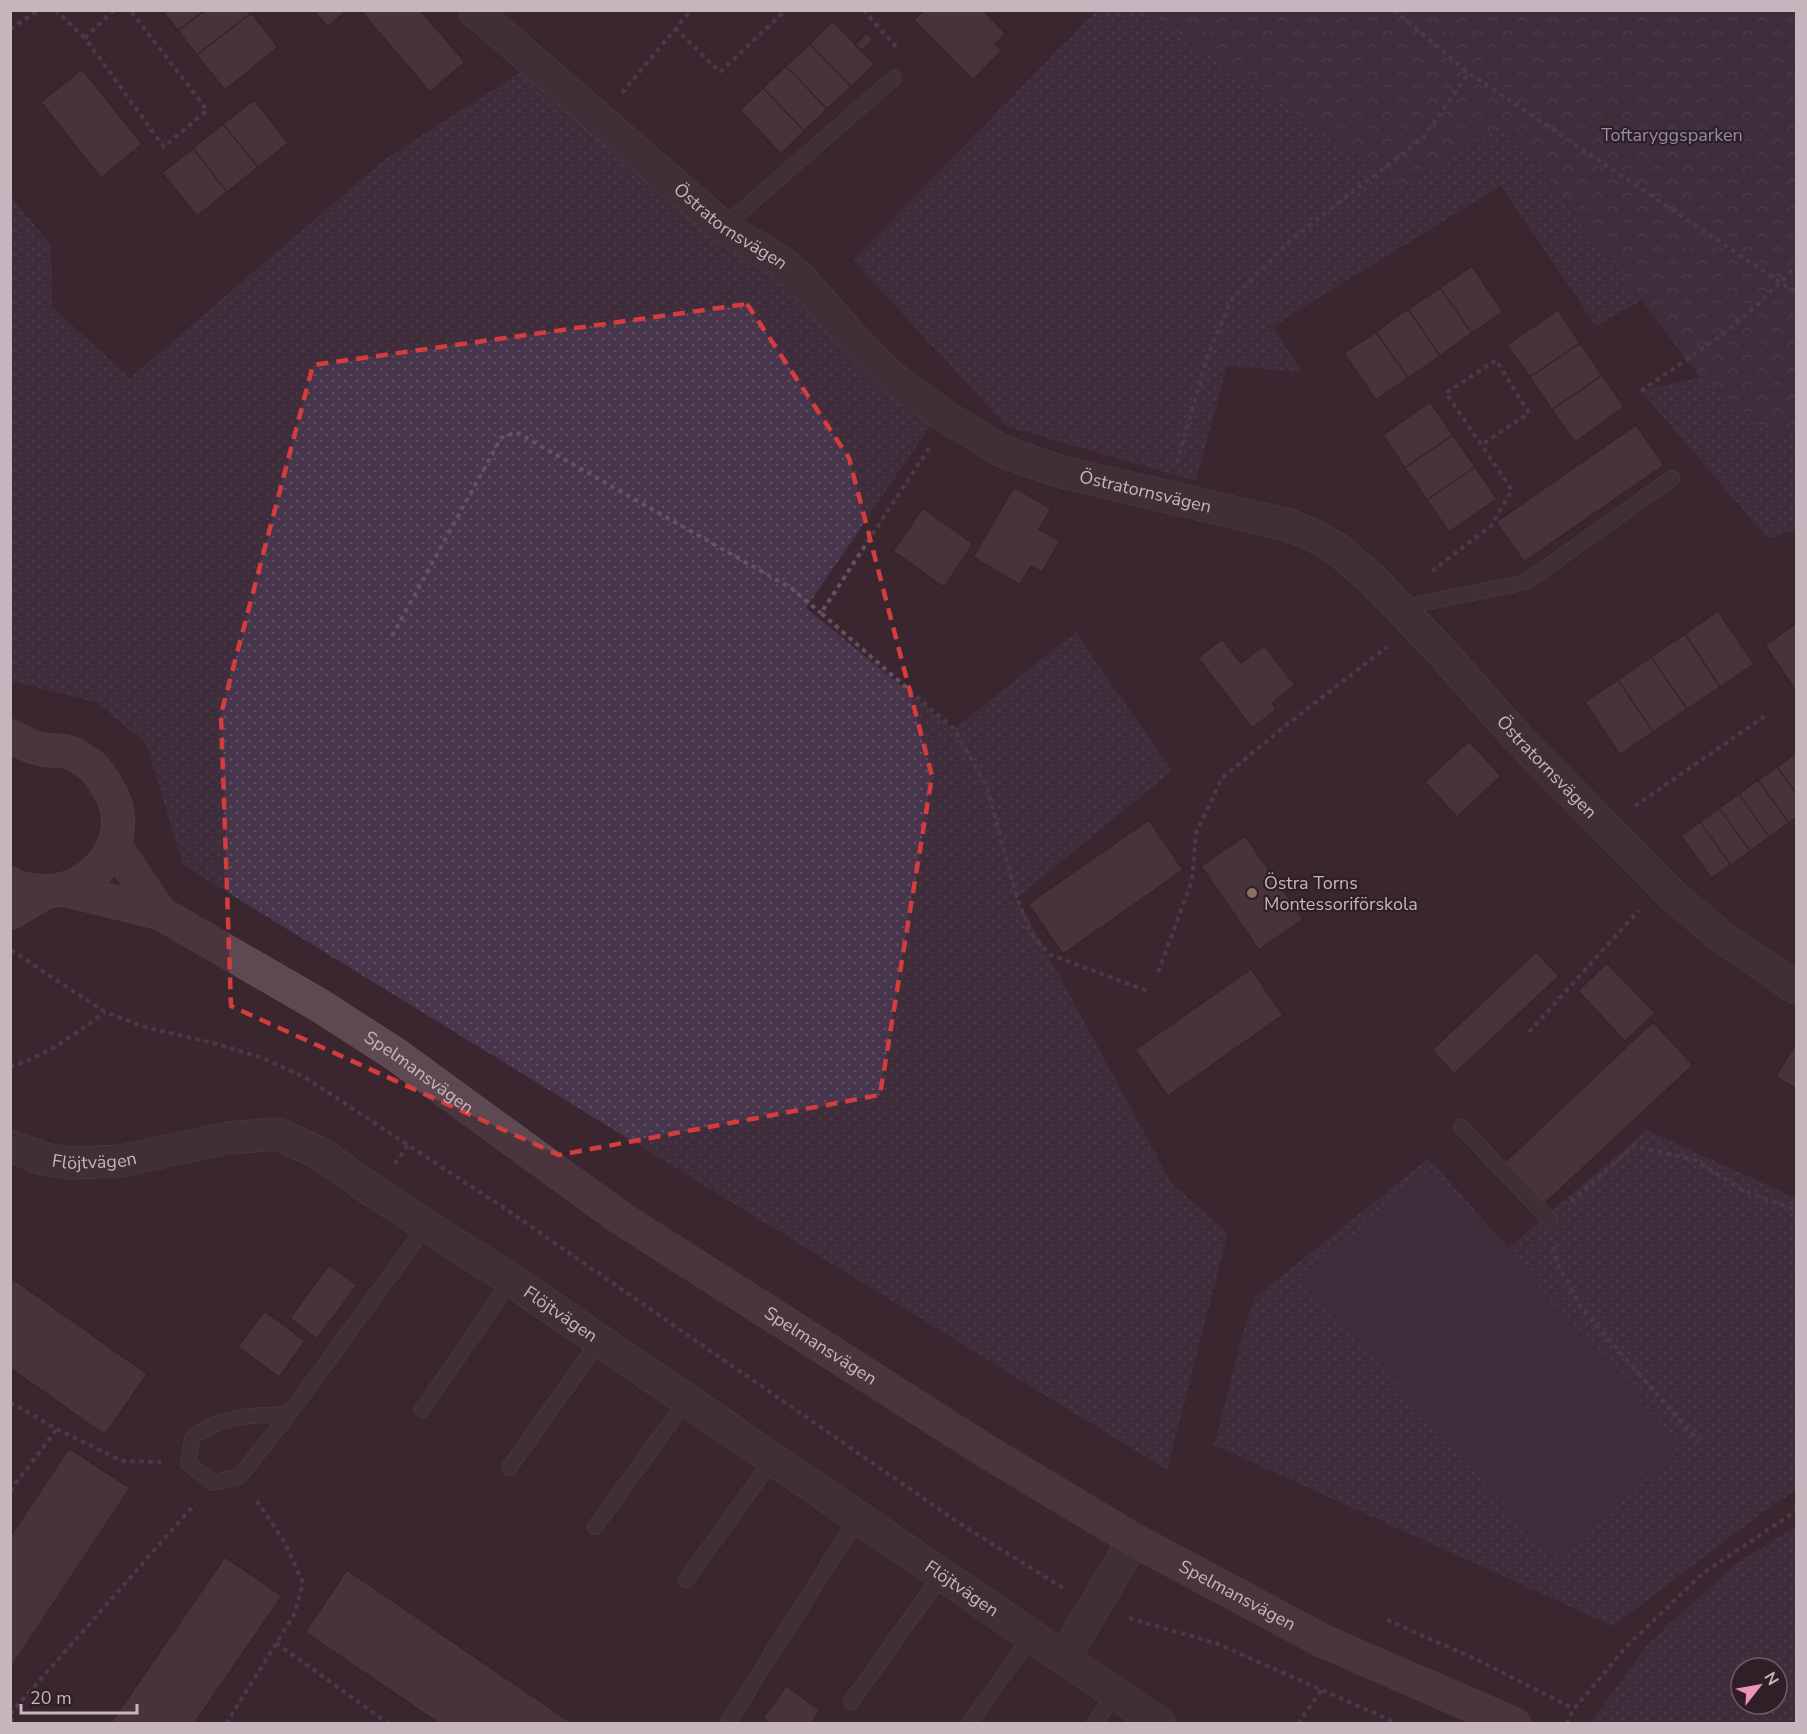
<svg xmlns="http://www.w3.org/2000/svg" width="1807" height="1734" font-family="'Nunito Sans',sans-serif">
	<style>
		.grass { fill: url(#grass-dots); fill-rule: evenodd }
		.forest { fill: url(#forest-crowns) }
		.garden { fill: #46354b }
		.building { fill: #5a434e; stroke: #322129; stroke-width: 1.5 }
		.lines { fill: none; stroke-linecap: round; stroke-linejoin: round }
		.lane-casing { stroke: #695860; stroke-width: 16 }
		.street-casing { stroke: #695860; stroke-width: 33 }
		.secondary-casing { stroke: #695860; stroke-width: 34 }
		.path { stroke: #645163; stroke-width: 4; stroke-dasharray: 4.5 4.5; stroke-linecap: butt }
		.lane { stroke: #4b3a42; stroke-width: 15 }
		.street { stroke: #4b3a42; stroke-width: 32 }
		.secondary { stroke: #5e4852; stroke-width: 33 }
		.marked { fill: none; stroke: #d43d3e; stroke-width: 4.5; stroke-dasharray: 12 8; stroke-linejoin: round }
		.education-dot { fill: #8d6e63; stroke: #301f27; stroke-width: 2 }
		.labels { text-anchor: middle; dominant-baseline: central; stroke-width: 4.5; stroke-linejoin: round; paint-order: stroke }
		.park-label { font-size: 18px; fill: #918caa; stroke: #301f27 }
		.street-label { font-size: 18px; fill: #c6b5bd; stroke: #301f27 }
		.poi-label { font-size: 18px; fill: #c6b5bd; stroke: #301f27; text-anchor: start }
	</style>
	<defs>
		<pattern id="grass-dots" width="8" height="8" patternUnits="userSpaceOnUse" patternTransform="scale(1.5)"><rect width="8" height="8" fill="#46354b"/><path d="M2 2h.1M6 6h.1" fill="none" stroke="#5f5063" stroke-width="1.8" stroke-linecap="round"/></pattern>
		<pattern id="forest-crowns" width="20" height="18" patternUnits="userSpaceOnUse" patternTransform="scale(1.5)"><rect width="20" height="18" fill="#46354b"/><path d="M2 6a3 3 0 1 1 6 0M12 15a3 3 0 1 1 6 0" fill="none" stroke="#5f5063"/></pattern>
	</defs>
	<rect width="100%" height="100%" fill="#3b2630"/>
	<path class="grass" d="M 1096,11 L 1145,11 L 1401,185 L 1504,123 L 1641,301 L 1596,326 L 1501,186 L 1273,326 L 1302,372 L 1227,366 L 1196,481 L 1006,426 L 853,260 Z
		M 535,63 L 800,278 L 828,284 L 939,413 L 806,608 L 954,729 L 1076,632 L 1172,771 L 1017,898 L 1172,1184 L 1228,1233 L 1167,1470 L 183,865 L 146,743 L 96,702 L 11,681 L 10,196 L 51,245 L 52,307 L 130,378 L 385,159 Z
		M 1700,377 L 1776,437 L 1796,431 L 1796,529 L 1768,539 L 1641,391 Z
		M 1647,1130 L 1796,1198 L 1796,1490 L 1758,1516 L 1613,1626 L 1214,1445 L 1243,1332 L 1255,1297 L 1429,1158 L 1508,1248 Z
		M 1796,1526 L 1796,1723 L 1590,1723 L 1648,1644 L 1733,1566 ZM 1741,1668 L 1777,1668 L 1777,1704 L 1741,1704 Z"/>
	<path class="forest" d="M 1145,11 L 1796,11 L 1796,431 L 1776,437 L 1700,377 L 1505,123 L 1401,185 Z"/>
	<path class="garden" d="M 1436,1173 L 1674,1438 L 1672,1456 L 1563,1553 L 1545,1550 L 1303,1279 L 1420,1176 Z"/>
	<path class="building" d="M 162,10 L 205,10 L 178,31 Z
		M 205,10 L 249,10 L 251,13 L 197,55 L 178,31 Z
		M 313,10 L 347,10 L 328,27 Z
		M 360,10 L 420,10 L 465,62 L 430,92 Z
		M 924,10 L 983,10 L 1006,34 L 995,44 L 1002,50 L 973,80 L 914,20 Z
		M 251,13 L 278,47 L 225,90 L 197,55 Z
		M 833,21 L 874,64 L 851,87 L 810,44 Z
		M 867,33 L 873,40 L 861,51 L 855,45 Z
		M 810,44 L 851,87 L 827,109 L 786,66 Z
		M 786,66 L 827,109 L 804,131 L 763,88 Z
		M 82,69 L 142,144 L 101,178 L 41,102 Z
		M 763,88 L 804,131 L 781,154 L 740,110 Z
		M 254,100 L 288,143 L 258,167 L 223,124 Z
		M 223,124 L 258,167 L 227,192 L 193,148 Z
		M 193,148 L 227,192 L 197,216 L 162,173 Z
		M 1472,266 L 1503,312 L 1472,333 L 1440,288 Z
		M 1440,288 L 1472,333 L 1440,356 L 1408,309 Z
		M 1408,309 L 1440,356 L 1408,378 L 1376,332 Z
		M 1558,310 L 1580,343 L 1530,377 L 1507,345 Z
		M 1376,332 L 1408,378 L 1376,400 L 1344,353 Z
		M 1580,343 L 1602,375 L 1552,410 L 1530,377 Z
		M 1602,375 L 1624,407 L 1575,442 L 1552,410 Z
		M 1430,402 L 1453,435 L 1405,468 L 1383,435 Z
		M 1636,425 L 1664,465 L 1524,562 L 1496,522 Z
		M 1453,435 L 1475,467 L 1427,500 L 1405,468 Z
		M 1475,467 L 1497,499 L 1449,532 L 1427,500 Z
		M 1014,487 L 1051,509 L 1039,529 L 1060,541 L 1042,572 L 1031,566 L 1020,585 L 973,557 Z
		M 923,508 L 973,544 L 944,587 L 893,551 Z
		M 1718,611 L 1754,664 L 1720,687 L 1685,634 Z
		M 1796,624 L 1796,691 L 1765,645 Z
		M 1685,634 L 1720,687 L 1687,709 L 1651,657 Z
		M 1222,639 L 1241,663 L 1264,645 L 1295,685 L 1272,703 L 1276,710 L 1252,728 L 1198,658 Z
		M 1651,657 L 1687,709 L 1653,732 L 1618,680 Z
		M 1618,680 L 1653,732 L 1620,755 L 1585,702 Z
		M 1469,741 L 1501,776 L 1457,817 L 1425,782 Z
		M 1796,753 L 1796,793 L 1777,767 Z
		M 1777,767 L 1796,793 L 1796,818 L 1789,823 L 1758,780 Z
		M 1758,780 L 1789,823 L 1769,837 L 1739,794 Z
		M 1739,794 L 1769,837 L 1750,851 L 1719,808 Z
		M 1719,808 L 1750,851 L 1731,865 L 1700,822 Z
		M 1149,820 L 1183,870 L 1063,954 L 1028,904 Z
		M 1700,822 L 1731,865 L 1711,878 L 1681,836 Z
		M 1245,836 L 1303,919 L 1259,950 L 1201,866 Z
		M 1536,952 L 1559,976 L 1454,1074 L 1432,1050 Z
		M 1607,963 L 1655,1013 L 1625,1041 L 1578,991 Z
		M 1251,969 L 1283,1015 L 1168,1096 L 1135,1050 Z
		M 1653,1022 L 1693,1065 L 1543,1205 L 1504,1163 Z
		M 1796,1043 L 1796,1089 L 1776,1076 Z
		M 329,1265 L 357,1285 L 317,1339 L 290,1318 Z
		M 10,1277 L 147,1374 L 105,1435 L 10,1368 Z
		M 264,1311 L 305,1341 L 279,1377 L 238,1347 Z
		M 69,1448 L 130,1488 L 10,1669 L 10,1537 Z
		M 225,1557 L 282,1596 L 194,1724 L 110,1724 Z
		M 347,1570 L 573,1724 L 440,1724 L 305,1632 Z
		M 786,1686 L 820,1710 L 811,1724 L 771,1724 L 763,1718 Z"/>
	<g class="lines">
		<g class="lane-casing">
			<path id="lane" d="M 723,227 L 894,78
				M 1407,615 L 1418,604 L 1526,582 L 1672,478
				M 1461,1127 L 1550,1220
				M 422,1410 L 511,1280
				M 289,1414 L 249,1416 L 219,1422 L 193,1436 L 188,1463 L 213,1483 L 240,1476 L 289,1414 L 427,1225
				M 509,1468 L 600,1340
				M 595,1527 L 687,1400
				M 686,1580 L 773,1459
				M 851,1702 L 942,1574
				M 727,1724 L 858,1518
				M 969,1724 L 1032,1635
				M 1094,1724 L 1116,1693"/>
		</g>
		<g class="street-casing">
			<g id="street">
				<path id="s1" d="M 474,10 L 723,227 L 781,262 L 800,278 L 849,334 L 890,376 L 948,418 L 1002,451 L 1058,471 L 1288,525 L 1313,535 L 1337,549 L 1373,580 L 1439,649 L 1518,738 L 1672,895 L 1723,938 L 1796,988"/>
				<path id="s2" d="M 10,1146 L 44,1159 L 70,1163 L 121,1161 L 227,1138 L 278,1134 L 321,1154 L 376,1193 L 511,1280 L 1160,1724"/>
				<path d="M 1064,1657 L 1134,1540"/>
			</g>
		</g>
		<g class="secondary-casing">
			<g id="secondary">
				<path d="M 10,736 C 20,741 30,747 40,749 C 49,751 59,750 68,752 C 75,754 85,761 92,766 C 98,771 103,781 108,788 C 141,840 88,901 32,890 C 24,889 17,889 10,883"/>
				<path d="M 114,844 L 160,913"/>
				<path id="s3" d="M 65,890 L 160,913 L 319,1005 L 395,1054 L 619,1217 L 981,1448 L 1134,1540 L 1323,1641 L 1514,1724"/>
				<path d="M 10,913 L 44,893"/>
			</g>
		</g>
		<path class="path" d="M 55,10 L 85,38
			M 114,10 L 85,38 L 164,147 L 207,110 L 130,10
			M 863,10 L 899,50
			M 1394,10 L 1469,73 L 1796,293
			M 675,28 L 720,72 L 786,10
			M 10,29 L 39,10
			M 622,93 L 691,10
			M 1641,391 L 1722,335 L 1753,309 L 1796,267
			M 929,448 L 821,613 L 954,729 L 987,787 L 1017,898 L 1031,934 L 1051,955 L 1150,992
			M 1177,463 L 1207,358 L 1231,300 L 1294,237 L 1423,138 L 1469,73
			M 1432,571 L 1491,526 L 1512,490 L 1446,393 L 1496,360 L 1529,413 L 1481,445
			M 392,636 L 501,438 L 516,432 L 791,588 L 821,613
			M 1635,806 L 1768,714
			M 11,950 L 105,1012 L 145,1027 L 213,1043 L 263,1058 L 306,1078 L 510,1212 L 959,1523 L 1063,1588
			M 1158,972 L 1192,881 L 1196,833 L 1222,778 L 1285,726 L 1387,647
			M 1529,1032 L 1639,910
			M 10,1067 C 48,1054 73,1036 105,1012
			M 395,1164 L 408,1145
			M 1571,1201 L 1634,1146 L 1695,1160 L 1744,1191 L 1796,1210
			M 1554,1247 L 1556,1261 L 1582,1309 L 1698,1441
			M 10,1402 L 57,1429 L 122,1461 L 161,1462
			M 10,1491 L 57,1429
			M 1129,1618 L 1218,1644 L 1399,1724
			M 1387,1620 L 1482,1662 L 1574,1709
			M 276,1643 L 389,1724
			M 10,1714 L 195,1504
			M 10,1718 L 19,1724
			M 226,1724 L 295,1613 L 303,1583 L 284,1541 L 254,1497
			M 1298,1724 L 1322,1689
			M 1566,1724 L 1574,1709 L 1626,1647 L 1702,1574 L 1796,1511"/>
		<use href="#lane" class="lane"/>
		<use href="#street" class="street"/>
		<use href="#secondary" class="secondary"/>
	</g>
	<path d="M0 0H1807V1734H0ZM 747,304 L 849,458 L 932,776 L 880,1095 L 559,1155 L 231,1006 L 221,714 L 313,365 Z" fill="#3b2630" fill-opacity=".55" fill-rule="evenodd"/>
	<path class="marked" d="M 747,304 L 849,458 L 932,776 L 880,1095 L 559,1155 L 231,1006 L 221,714 L 313,365 Z"/>
	<circle class="education-dot" cx="1252" cy="893" r="6"/>
	<g class="labels">
		<g class="park-label">
			<text x="1672" y="135">Toftaryggsparken</text>
		</g>
		<g class="street-label">
			<text stroke="none"><textPath href="#s1" startOffset="336">Östratornsvägen</textPath></text>
			<text stroke="none"><textPath href="#s1" startOffset="840">Östratornsvägen</textPath></text>
			<text stroke="none"><textPath href="#s1" startOffset="1344">Östratornsvägen</textPath></text>
			<text stroke="none"><textPath href="#s3" startOffset="402">Spelmansvägen</textPath></text>
			<text stroke="none"><textPath href="#s2" startOffset="87">Flöjtvägen</textPath></text>
			<text stroke="none"><textPath href="#s2" startOffset="609">Flöjtvägen</textPath></text>
			<text stroke="none"><textPath href="#s3" startOffset="888">Spelmansvägen</textPath></text>
			<text stroke="none"><textPath href="#s2" startOffset="1095">Flöjtvägen</textPath></text>
			<text stroke="none"><textPath href="#s3" startOffset="1374">Spelmansvägen</textPath></text>
		</g>
		<g class="poi-label">
			<text x="1264" y="883">Östra Torns<tspan x="1264" dy="21">Montessoriförskola</tspan></text>
		</g>
	</g>
	<rect width="1807" height="1734" fill="none" stroke="#c6b5bd" stroke-width="24"/>
	<g transform="translate(1759 1686) rotate(59)"><circle r="28" fill="#301f27" stroke="#6c5b63" stroke-width="1.5"/>
	<path d="M0-4.5L10 22L0 15L-10 22Z" fill="#ed94bc"/>
	<text y="-9" font-size="16" font-weight="bold" text-anchor="middle" fill="#c6b5bd">N</text>
	</g>
	<path d="M21 1704v9h116v-9" fill="none" stroke="#c6b5bd" stroke-width="3"/>
	<text x="30" y="1704" font-size="18" fill="#c6b5bd" stroke="#301f27" stroke-width="4.5" paint-order="stroke">20 m</text>
</svg>
